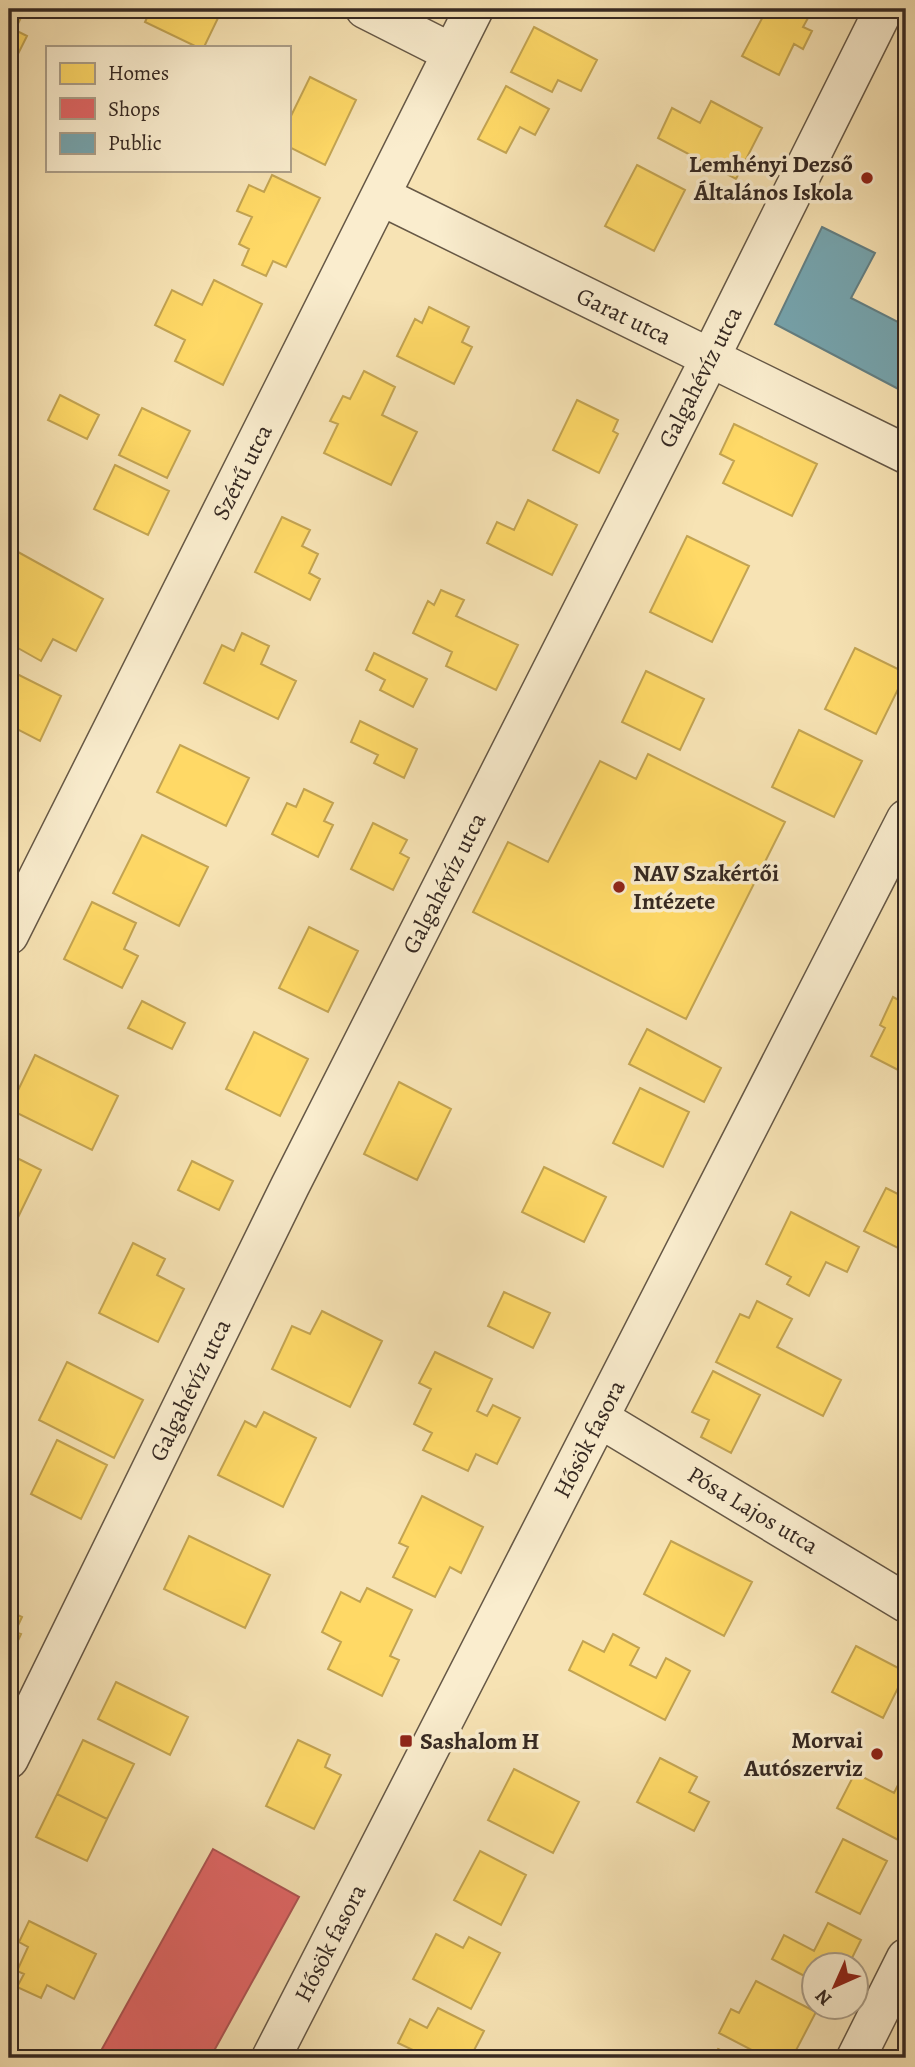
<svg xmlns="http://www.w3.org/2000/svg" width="915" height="2067" font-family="Alegreya,serif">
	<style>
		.homes { fill: #ffd966; stroke: #c3a452; stroke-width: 2 }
		.shops { fill: #e06666; stroke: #ad5452; stroke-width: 2 }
		.public { fill: #76a5af; stroke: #638085; stroke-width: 2 }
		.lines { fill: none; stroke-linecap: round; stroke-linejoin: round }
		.minor-casing { stroke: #665846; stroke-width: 41 }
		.minor { stroke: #faedce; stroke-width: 38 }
		.poi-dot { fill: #8f2418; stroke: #faedce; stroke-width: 2.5 }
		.labels { text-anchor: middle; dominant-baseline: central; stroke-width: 7; stroke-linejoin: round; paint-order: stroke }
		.poi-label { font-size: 24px; font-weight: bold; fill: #362922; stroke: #faedce; text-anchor: end }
		.street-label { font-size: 24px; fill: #362922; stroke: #faedce }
	</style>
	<rect width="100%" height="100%" fill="#f7e3b4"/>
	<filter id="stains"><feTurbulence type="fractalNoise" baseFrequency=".00286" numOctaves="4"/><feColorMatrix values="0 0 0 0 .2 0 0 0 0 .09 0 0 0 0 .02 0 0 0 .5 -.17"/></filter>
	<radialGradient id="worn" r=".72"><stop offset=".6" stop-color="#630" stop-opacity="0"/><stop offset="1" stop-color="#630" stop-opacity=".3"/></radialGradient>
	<path class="homes" d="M 9,9 L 25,9 L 15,30 L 27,36 L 13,64 L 9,62 Z
		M 151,9 L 213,9 L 211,12 L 219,16 L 204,47 L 197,47 L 145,22 Z
		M 767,9 L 813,9 L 803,27 L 812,31 L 803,49 L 794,44 L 779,75 L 742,56 Z
		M 534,27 L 597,60 L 581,91 L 558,80 L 552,92 L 511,72 Z
		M 310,77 L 356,100 L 325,165 L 289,147 L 289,120 Z
		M 506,86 L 549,109 L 535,135 L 520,127 L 506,153 L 478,139 Z
		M 711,101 L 762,128 L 736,179 L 658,138 L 672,108 L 700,123 Z
		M 637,165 L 685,190 L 654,251 L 605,226 Z
		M 272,175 L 320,198 L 286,267 L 273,261 L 266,276 L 242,265 L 249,249 L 239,244 L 252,217 L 237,211 L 249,185 L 264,192 Z
		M 214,280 L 262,304 L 223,385 L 175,361 L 185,340 L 155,325 L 172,290 L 202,305 Z
		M 429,307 L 469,327 L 462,342 L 472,347 L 454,384 L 397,356 L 415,319 L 422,323 Z
		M 364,371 L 395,387 L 382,415 L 417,432 L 391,485 L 324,453 L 338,424 L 330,421 L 343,396 L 350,399 Z
		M 60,395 L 99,415 L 87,439 L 48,420 Z
		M 577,400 L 618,420 L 613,431 L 618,434 L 599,473 L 553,450 Z
		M 142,408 L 190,431 L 167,478 L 119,455 Z
		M 734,424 L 817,464 L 792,516 L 723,483 L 734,461 L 720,454 Z
		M 115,465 L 169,491 L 148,535 L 94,509 Z
		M 528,500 L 577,525 L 552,575 L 487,543 L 497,522 L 514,530 Z
		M 282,517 L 310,530 L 302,546 L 318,554 L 309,573 L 320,579 L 310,600 L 255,572 Z
		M 687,536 L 749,566 L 712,642 L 650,612 Z
		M 9,547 L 103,599 L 76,651 L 53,639 L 41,661 L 9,643 Z
		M 441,590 L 464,600 L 456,616 L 518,645 L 496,690 L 446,666 L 452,652 L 413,633 L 428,601 L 434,605 Z
		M 242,633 L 269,646 L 261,664 L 296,681 L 278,719 L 204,683 L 222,645 L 234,651 Z
		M 855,648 L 906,673 L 876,734 L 825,709 Z
		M 374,653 L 427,679 L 413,707 L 380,690 L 385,680 L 366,670 Z
		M 9,670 L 61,696 L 40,741 L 9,725 Z
		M 646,671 L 704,699 L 680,750 L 622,722 Z
		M 360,721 L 417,749 L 404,778 L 374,763 L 378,755 L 351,742 Z
		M 799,730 L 862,761 L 834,817 L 772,787 Z
		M 180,745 L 249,778 L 226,826 L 157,792 Z
		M 648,754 L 785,822 L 686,1019 L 473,912 L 508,842 L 548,862 L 600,761 L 636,779 Z
		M 304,789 L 333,803 L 324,821 L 333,825 L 318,857 L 272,834 L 287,803 L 296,807 Z
		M 373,823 L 407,840 L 400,853 L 409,858 L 393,890 L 351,869 Z
		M 142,835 L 208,867 L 179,926 L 113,893 Z
		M 92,902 L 136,923 L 124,949 L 138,956 L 122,988 L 64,959 Z
		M 309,927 L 358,951 L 328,1012 L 279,988 Z
		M 893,997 L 906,1004 L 906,1074 L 871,1056 L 885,1028 L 880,1025 Z
		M 142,1001 L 185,1023 L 172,1049 L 128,1028 Z
		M 647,1029 L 721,1068 L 704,1102 L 629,1064 Z
		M 254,1032 L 308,1059 L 280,1116 L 226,1089 Z
		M 35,1055 L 118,1096 L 92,1150 L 9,1109 Z
		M 399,1082 L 451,1109 L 417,1180 L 364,1154 Z
		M 640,1088 L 689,1112 L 663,1167 L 613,1143 Z
		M 9,1154 L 41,1170 L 9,1236 Z
		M 192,1161 L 233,1181 L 219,1210 L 178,1190 Z
		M 544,1167 L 606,1197 L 584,1242 L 522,1212 Z
		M 886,1188 L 906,1198 L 906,1252 L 864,1231 Z
		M 791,1212 L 859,1247 L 847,1272 L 826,1262 L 809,1296 L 787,1284 L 791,1277 L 766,1264 Z
		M 133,1243 L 165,1259 L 157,1275 L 184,1289 L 158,1342 L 99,1313 Z
		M 504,1292 L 550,1313 L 533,1348 L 488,1326 Z
		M 757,1301 L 792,1319 L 777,1347 L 841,1380 L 823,1416 L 716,1362 L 740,1314 L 749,1318 Z
		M 322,1311 L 382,1341 L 350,1407 L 272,1369 L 292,1326 L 310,1334 Z
		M 435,1352 L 492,1379 L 477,1411 L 487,1416 L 493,1405 L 520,1418 L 497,1464 L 476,1454 L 468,1471 L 423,1450 L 432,1433 L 414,1424 L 431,1389 L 419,1383 Z
		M 67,1362 L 143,1400 L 114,1458 L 39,1420 Z
		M 713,1371 L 760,1395 L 731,1453 L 701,1437 L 709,1420 L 692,1412 Z
		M 264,1412 L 316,1438 L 283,1507 L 218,1475 L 245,1421 L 256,1427 Z
		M 57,1440 L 107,1465 L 81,1519 L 31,1494 Z
		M 422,1496 L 483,1527 L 461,1573 L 450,1567 L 435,1597 L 393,1577 L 408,1547 L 399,1543 Z
		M 189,1536 L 270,1575 L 245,1628 L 164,1589 Z
		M 671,1541 L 752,1582 L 724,1636 L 644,1594 Z
		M 367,1588 L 412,1610 L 390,1656 L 399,1660 L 382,1696 L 328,1669 L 341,1642 L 322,1632 L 341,1592 L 360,1602 Z
		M 9,1611 L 22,1617 L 15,1632 L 21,1634 L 9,1660 Z
		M 613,1634 L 639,1648 L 630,1665 L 656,1678 L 666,1658 L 690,1671 L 665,1720 L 569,1670 L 583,1641 L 604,1652 Z
		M 856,1646 L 906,1672 L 883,1718 L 832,1692 Z
		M 116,1682 L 188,1717 L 170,1755 L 98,1719 Z
		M 83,1740 L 134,1764 L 107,1819 L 57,1794 Z
		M 298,1740 L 330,1755 L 325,1767 L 341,1775 L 314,1829 L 266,1806 Z
		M 660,1758 L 697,1777 L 689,1792 L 709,1802 L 694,1831 L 637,1802 Z
		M 514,1769 L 579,1802 L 553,1853 L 488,1820 Z
		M 855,1773 L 894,1793 L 904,1773 L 906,1774 L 906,1844 L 837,1808 Z
		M 57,1794 L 107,1819 L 87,1861 L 36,1837 Z
		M 843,1839 L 887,1861 L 860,1914 L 816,1892 Z
		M 480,1851 L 526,1875 L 501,1925 L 454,1900 Z
		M 29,1921 L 96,1954 L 74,1999 L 47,1985 L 41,1998 L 17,1987 L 24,1974 L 17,1971 L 28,1947 L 19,1942 Z
		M 828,1923 L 861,1940 L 848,1966 L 814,1966 L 814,1981 L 772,1959 L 784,1935 L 814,1951 Z
		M 436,1934 L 463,1948 L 469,1937 L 500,1953 L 471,2009 L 413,1979 Z
		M 756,1981 L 816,2012 L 792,2058 L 767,2058 L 719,2033 L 731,2009 L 739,2013 Z
		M 438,2008 L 484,2031 L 470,2058 L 412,2058 L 415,2051 L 398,2043 L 410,2019 L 427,2028 Z
		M 718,2049 L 737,2058 L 713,2058 Z"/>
	<path class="shops" d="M 213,1849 L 299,1897 L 210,2058 L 97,2058 Z"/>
	<path class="public" d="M 822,227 L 875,253 L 851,298 L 906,326 L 906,393 L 775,324 Z"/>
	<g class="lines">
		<g class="minor-casing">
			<path id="minor" d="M 365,9 L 452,53
				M 381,196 L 906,454
				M 9,935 L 474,9
				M 599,1418 L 906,1603
				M 9,1759 L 290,1186 L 710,358 L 884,9
				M 271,2058 L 906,819
				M 856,2058 L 906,1958"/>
		</g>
		<use href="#minor" class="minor"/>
	</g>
	<g class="poi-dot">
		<circle cx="867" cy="178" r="7"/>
		<circle cx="619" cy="887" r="7"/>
		<rect x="399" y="1734" width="14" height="14" rx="3.5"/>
		<circle cx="877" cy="1754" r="7"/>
	</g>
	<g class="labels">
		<g class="poi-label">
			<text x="853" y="164">Lemhényi Dezső<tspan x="853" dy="28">Általános Iskola</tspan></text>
			<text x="633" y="873" text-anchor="start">NAV Szakértői<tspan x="633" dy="28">Intézete</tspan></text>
			<text x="863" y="1740">Morvai<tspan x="863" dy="28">Autószerviz</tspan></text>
			<text x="420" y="1741" text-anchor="start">Sashalom H</text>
		</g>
		<g class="street-label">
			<text transform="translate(624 316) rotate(26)">Garat utca</text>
			<text transform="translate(700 377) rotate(-63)">Galgahévíz utca</text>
			<text transform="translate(242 472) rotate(-63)">Szérű utca</text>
			<text transform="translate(444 883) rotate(-63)">Galgahévíz utca</text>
			<text transform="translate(190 1390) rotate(-64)">Galgahévíz utca</text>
			<text transform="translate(589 1439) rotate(-63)">Hősök fasora</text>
			<text transform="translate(753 1510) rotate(31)">Pósa Lajos utca</text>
			<text transform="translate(330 1943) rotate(-63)">Hősök fasora</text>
		</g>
	</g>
	<rect width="915" height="2067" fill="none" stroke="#f7e3b4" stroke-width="35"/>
	<rect x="10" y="10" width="894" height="2046" fill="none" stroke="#362922" stroke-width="3.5"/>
	<rect x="18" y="18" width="880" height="2032" fill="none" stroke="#362922" stroke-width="2"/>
	<rect x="46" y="46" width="245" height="126" fill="#faedce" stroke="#ac9f89" stroke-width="2"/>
	<rect x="60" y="63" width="35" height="21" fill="#ffd966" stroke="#ac9f89" stroke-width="2"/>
	<text x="108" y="80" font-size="21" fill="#362922">Homes</text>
	<rect x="60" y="98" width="35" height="21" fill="#e06666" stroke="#ac9f89" stroke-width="2"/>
	<text x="108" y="116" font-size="21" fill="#362922">Shops</text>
	<rect x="60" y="133" width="35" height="21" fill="#76a5af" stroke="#ac9f89" stroke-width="2"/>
	<text x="108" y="150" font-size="21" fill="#362922">Public</text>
	<g transform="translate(835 1986) rotate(225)"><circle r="33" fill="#faedce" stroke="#ac9f89" stroke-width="2"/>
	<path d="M0-5L12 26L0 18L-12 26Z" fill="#8f2418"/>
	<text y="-10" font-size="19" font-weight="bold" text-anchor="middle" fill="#362922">N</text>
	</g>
	<rect width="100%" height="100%" filter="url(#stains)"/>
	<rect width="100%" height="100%" fill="url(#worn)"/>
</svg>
